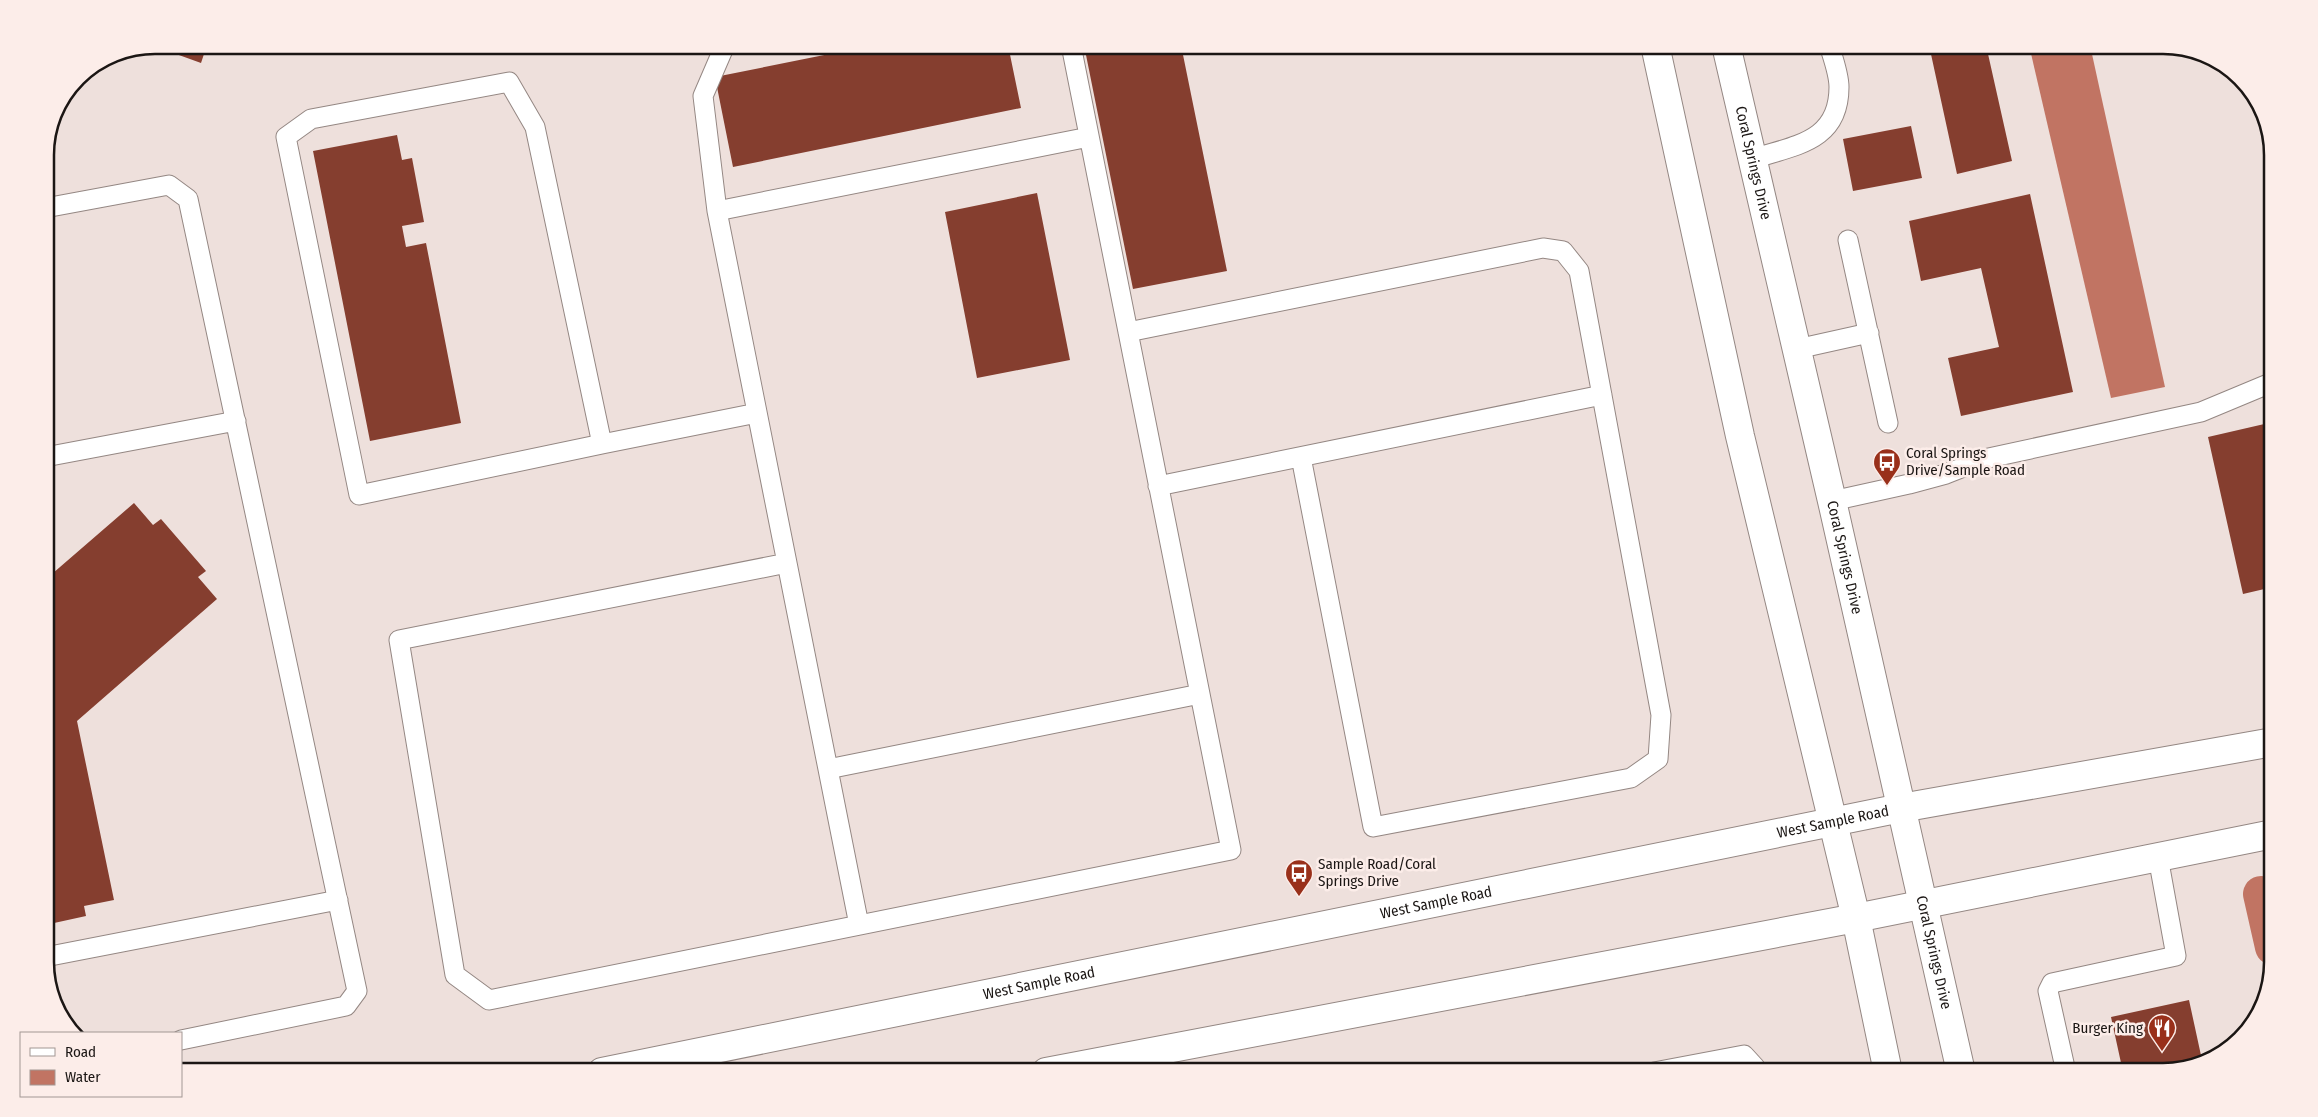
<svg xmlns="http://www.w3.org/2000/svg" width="2318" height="1117" font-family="'Fira Sans Condensed',sans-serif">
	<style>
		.water { fill: #c17463 }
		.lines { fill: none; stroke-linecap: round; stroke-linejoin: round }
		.canal { stroke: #c17463; stroke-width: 36 }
		.building { fill: #853e2f }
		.lane-casing { stroke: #948783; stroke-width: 21 }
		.secondary-casing { stroke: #948783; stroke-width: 30 }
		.primary-casing { stroke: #948783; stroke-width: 30 }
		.lane { stroke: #fff; stroke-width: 19 }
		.secondary { stroke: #fff; stroke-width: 28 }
		.primary { stroke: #fff; stroke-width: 28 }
		.labels { text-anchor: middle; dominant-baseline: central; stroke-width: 5; stroke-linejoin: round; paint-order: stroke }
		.street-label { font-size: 15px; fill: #1b1614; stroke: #fcede9 }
		.poi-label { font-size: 15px; fill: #1b1614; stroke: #fcede9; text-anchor: start }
		.rim { fill: none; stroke: #1b1614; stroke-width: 2.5 }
	</style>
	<rect width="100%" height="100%" fill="#eee0dc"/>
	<path class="water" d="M 2029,45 L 2090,45 L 2165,387 L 2111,398 Z"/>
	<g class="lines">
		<path class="canal" d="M 2261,894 L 2273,947"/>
	</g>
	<path class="building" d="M 167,45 L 207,45 L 201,63 L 165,50 Z
		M 874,45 L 1008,45 L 1021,108 L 733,167 L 715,77 Z
		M 1084,45 L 1181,45 L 1227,271 L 1133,289 Z
		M 1929,45 L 1986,45 L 2012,161 L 1957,174 Z
		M 1911,126 L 1922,178 L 1853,191 L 1843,139 Z
		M 397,135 L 402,160 L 412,158 L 424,222 L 402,226 L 406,247 L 426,243 L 461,423 L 370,441 L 313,151 Z
		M 1037,193 L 1070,360 L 977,378 L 945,212 Z
		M 2030,194 L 2073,392 L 1961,416 L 1948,358 L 1999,347 L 1981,268 L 1921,281 L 1909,221 Z
		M 2273,422 L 2273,587 L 2243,594 L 2208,437 Z
		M 134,503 L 153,525 L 161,519 L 206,571 L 198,577 L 217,599 L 77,721 L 114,900 L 84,906 L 86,916 L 45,925 L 45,580 Z
		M 2189,1000 L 2202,1060 L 2164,1072 L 2123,1072 L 2111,1017 Z"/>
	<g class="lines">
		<g class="lane-casing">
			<path id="lane" d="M 725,45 L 703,96 L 717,211 L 859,925
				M 509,82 L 535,127 L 602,444 L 359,495 L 286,137 L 311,119 Z
				M 1753,159 C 1795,145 1839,142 1839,87 C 1839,74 1833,58 1829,45
				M 45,208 L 169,185 L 188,199 L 357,991 L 346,1006 L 181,1040
				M 717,211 L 1089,137
				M 1848,240 L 1888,423
				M 1128,332 L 1543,248 L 1563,251 L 1579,271 L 1661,715 L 1658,759 L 1631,778 L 1373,827 L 1301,457
				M 1797,349 L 1869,333
				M 602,444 L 757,413
				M 45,457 L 236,421
				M 1158,486 L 1602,395
				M 1832,501 L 1909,484 L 1946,474 L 1984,459 L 2201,412 L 2273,382
				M 787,563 L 399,640 L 455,975 L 489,1000 L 1231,850 L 1071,45
				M 828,769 L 1200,694
				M 45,957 L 338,900
				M 1654,1072 L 1744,1055 L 1755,1067 L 1756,1072
				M 2066,1072 L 2048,991 L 2052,983 L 2176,956 L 2158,857"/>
		</g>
		<g class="secondary-casing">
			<g id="secondary">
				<path d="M 1655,45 L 1740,436 L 1856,918 L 1888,1072"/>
				<path id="s1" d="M 1726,45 L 1832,501 L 1961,1072"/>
			</g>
		</g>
		<g class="primary-casing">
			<g id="primary">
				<path id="s2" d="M 602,1072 L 1901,808 L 2273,742"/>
				<path d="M 1046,1072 L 1856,918 L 2273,834"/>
			</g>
		</g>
		<use href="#lane" class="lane"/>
		<use href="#secondary" class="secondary"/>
		<use href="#primary" class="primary"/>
	</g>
	<defs>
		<g id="bus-pin" transform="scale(1.4375)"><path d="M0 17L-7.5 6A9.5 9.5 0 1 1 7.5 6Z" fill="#99301a" stroke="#fcede9"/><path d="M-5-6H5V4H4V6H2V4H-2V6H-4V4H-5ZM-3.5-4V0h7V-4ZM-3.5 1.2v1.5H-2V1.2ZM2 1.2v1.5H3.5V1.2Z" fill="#fff"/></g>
		<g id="restaurant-pin" transform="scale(1.4375)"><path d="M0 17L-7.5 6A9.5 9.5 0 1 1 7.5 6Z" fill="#99301a" stroke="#fcede9"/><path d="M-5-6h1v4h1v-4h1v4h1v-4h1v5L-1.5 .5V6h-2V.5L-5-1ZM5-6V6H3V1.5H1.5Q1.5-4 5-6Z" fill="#fff"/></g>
	</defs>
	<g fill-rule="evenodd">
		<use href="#bus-pin" x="1887" y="462"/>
		<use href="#bus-pin" x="1299" y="873"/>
		<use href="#restaurant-pin" x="2162" y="1028"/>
	</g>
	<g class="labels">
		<g class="street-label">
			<text stroke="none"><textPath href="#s1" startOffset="121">Coral Springs Drive</textPath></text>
			<text stroke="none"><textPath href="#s1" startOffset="526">Coral Springs Drive</textPath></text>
			<text stroke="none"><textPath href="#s2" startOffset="1256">West Sample Road</textPath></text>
			<text stroke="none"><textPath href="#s2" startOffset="851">West Sample Road</textPath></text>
			<text stroke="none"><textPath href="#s1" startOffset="931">Coral Springs Drive</textPath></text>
			<text stroke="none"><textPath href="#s2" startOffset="446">West Sample Road</textPath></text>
		</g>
		<g class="poi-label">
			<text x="1906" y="453">Coral Springs<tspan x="1906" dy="17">Drive/Sample Road</tspan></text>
			<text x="1318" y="864">Sample Road/Coral<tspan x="1318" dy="17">Springs Drive</tspan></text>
			<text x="2143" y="1028" text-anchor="end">Burger King</text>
		</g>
	</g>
	<path d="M0 0H2318V1117H0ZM155 54H2163A101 101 0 0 1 2264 155V962A101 101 0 0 1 2163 1063H155A101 101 0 0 1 54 962V155A101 101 0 0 1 155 54Z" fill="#fcede9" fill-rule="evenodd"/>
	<path class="rim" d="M155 54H2163A101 101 0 0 1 2264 155V962A101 101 0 0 1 2163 1063H155A101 101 0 0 1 54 962V155A101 101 0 0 1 155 54Z"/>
	<rect x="20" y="1032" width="162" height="65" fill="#fcede9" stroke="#a29794"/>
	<rect x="30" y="1048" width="25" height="8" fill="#ffffff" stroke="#a29794"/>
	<text x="65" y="1057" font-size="15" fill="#1b1614">Road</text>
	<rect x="30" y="1070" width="25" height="15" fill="#c17463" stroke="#a29794"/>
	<text x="65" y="1082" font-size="15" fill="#1b1614">Water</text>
</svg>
